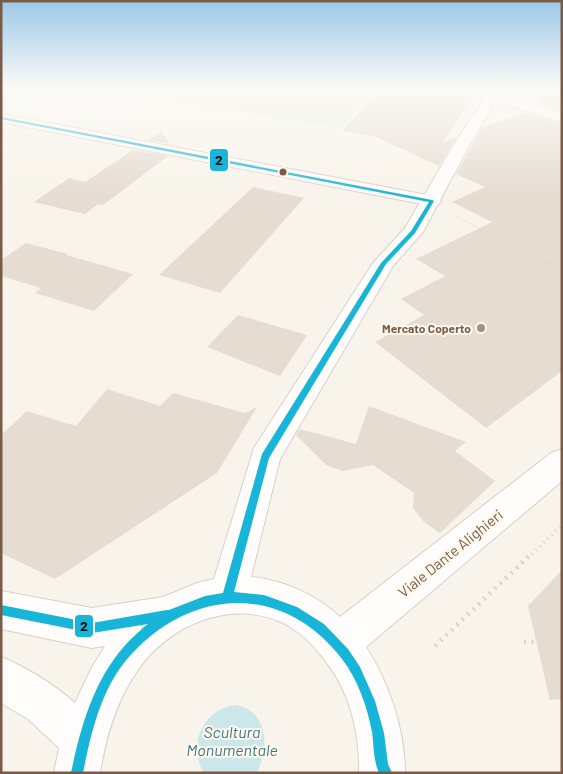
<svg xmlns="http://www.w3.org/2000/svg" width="563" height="774" font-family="Barlow,sans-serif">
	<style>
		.green { fill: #e3f0d4 }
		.water { fill: #cbe7ea }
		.building { fill: #e5dcd2 }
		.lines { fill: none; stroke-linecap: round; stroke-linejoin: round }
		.street-casing { stroke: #d7d1c9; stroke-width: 2 }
		.secondary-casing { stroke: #d8d0c8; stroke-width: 2 }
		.path-far3 { stroke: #dbd3cd; stroke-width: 2; stroke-dasharray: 0.5 2; stroke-linecap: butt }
		.path-far2 { stroke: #dbd3cd; stroke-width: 2.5; stroke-dasharray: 1 3; stroke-linecap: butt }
		.path-far1 { stroke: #dbd3cd; stroke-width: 4; stroke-dasharray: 1 4.5; stroke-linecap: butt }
		.path { stroke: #dbd3cd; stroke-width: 4.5; stroke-dasharray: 2 5.5; stroke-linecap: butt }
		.street { fill: #fefdfc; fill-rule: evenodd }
		.secondary { fill: #fefdfc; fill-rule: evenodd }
		.bus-1-casing { stroke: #fff9ed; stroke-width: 3 }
		.bus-1 { fill: #18b5da; fill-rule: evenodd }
		.bus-dot { fill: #7a5b48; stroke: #fff9ed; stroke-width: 2 }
		.poi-dot { fill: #a69181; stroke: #fff9ed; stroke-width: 2 }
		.labels { text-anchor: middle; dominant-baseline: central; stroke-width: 4; stroke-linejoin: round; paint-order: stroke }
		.poi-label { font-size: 12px; font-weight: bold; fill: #7a5b48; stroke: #fff9ed; text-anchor: end }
		.near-street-label { font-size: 15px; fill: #7a5b48; stroke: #fff9ed }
		.near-water-label { font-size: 16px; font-style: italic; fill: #3c7987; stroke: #fff9ed }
		.line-badge { stroke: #fff9ed; stroke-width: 2 }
		.pale-badge-label { font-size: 14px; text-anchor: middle; font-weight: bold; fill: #111 }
	</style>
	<rect width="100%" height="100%" fill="#f8f4eb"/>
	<path class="green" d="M 102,89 L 376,89 L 340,128 Z"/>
	<path class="water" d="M 236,705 C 269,712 269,748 257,773 L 204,773 C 187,744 203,709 236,705 Z"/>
	<path class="building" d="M 381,89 L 478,89 L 443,142 L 457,137 L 439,166 L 376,137 L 342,131 Z
		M 542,89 L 562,89 L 562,111 L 537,103 Z
		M 524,113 L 562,124 L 562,371 L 486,428 L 375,342 L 424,315 L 401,299 L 445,276 L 416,259 L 492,222 L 452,202 L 485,187 L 456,174 L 482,128 Z
		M 161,131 L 170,144 L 148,140 Z
		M 133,150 L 168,156 L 103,205 L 98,204 L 85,214 L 34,202 L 69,178 L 85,182 Z
		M 253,187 L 304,198 L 220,293 L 159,275 Z
		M 26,243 L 68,254 L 66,255 L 133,274 L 94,311 L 35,293 L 41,288 L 1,276 L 1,260 Z
		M 238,315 L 307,335 L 280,376 L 207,347 Z
		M 107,389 L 160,406 L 173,393 L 245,413 L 257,407 L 217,473 L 55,579 L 1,553 L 1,435 L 27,411 L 76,426 Z
		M 369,406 L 466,442 L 455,451 L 495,481 L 440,533 L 424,522 L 413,508 L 414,493 L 373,465 L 342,471 L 326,465 L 296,435 L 300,429 L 356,444 Z
		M 562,570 L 562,699 L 550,700 L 528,606 Z"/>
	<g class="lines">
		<g class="street-casing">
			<path id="street" d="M 490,94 L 510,97 L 562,113 L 562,122 L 503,104 L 485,101 L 484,98 L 485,95 Z
				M 1,114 L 432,196 L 438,197 L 441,201 L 438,205 L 432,206 L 1,122 Z"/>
		</g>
		<g class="secondary-casing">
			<path id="secondary" d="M 491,89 L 503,89 L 469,146 L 423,232 L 393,266 L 280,459 L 251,577 C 283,580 317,595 340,617 L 551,453 L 562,449 L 562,481 L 366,647 C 389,682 405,730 405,773 L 359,773 C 360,734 350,692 326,662 C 315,646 299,630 281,622 C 229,599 168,626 138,670 C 116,701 106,736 100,773 L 54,773 L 59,748 L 28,719 L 1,703 L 1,657 C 28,668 53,684 75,703 L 92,667 L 105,646 L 92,648 L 1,629 L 1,591 L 92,608 L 163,597 L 197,583 L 214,579 L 254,448 L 373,263 L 405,228 L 453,146 Z"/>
		</g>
		<path class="path-far3" d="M 455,216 L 547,263"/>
		<path class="path-far2" d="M 544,262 L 562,271"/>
		<path class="path-far1" d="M 528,558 L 562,525"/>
		<path class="path" d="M 524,642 L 536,642
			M 435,646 L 529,556"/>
		<use href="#street" class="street"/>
		<use href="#secondary" class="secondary"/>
		<g class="bus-1-casing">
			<path id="bus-1" d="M 1,117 L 432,200 L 434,201 L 415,233 L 386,264 L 269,458 L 234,592 L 264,595 L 297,607 L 324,624 L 348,649 L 360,667 L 375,701 L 384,733 L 388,764 L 392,773 L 379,773 C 373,759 374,746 372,732 C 367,706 358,680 342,659 C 283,582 190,587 128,658 C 101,689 91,733 83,773 L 71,773 C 81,725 95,675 131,639 C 137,634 142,628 148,624 L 92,633 L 1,615 L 1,605 L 92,623 L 167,610 L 169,610 L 205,596 L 223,593 L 262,454 L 381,263 L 411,231 L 429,202 L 1,119 Z"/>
		</g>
		<use href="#bus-1" class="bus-1"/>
	</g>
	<linearGradient id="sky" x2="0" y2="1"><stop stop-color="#9cc8e9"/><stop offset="0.45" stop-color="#fcfaf6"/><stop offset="1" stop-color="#fcfaf6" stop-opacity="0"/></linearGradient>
	<rect width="563" height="197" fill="url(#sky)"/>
	<circle class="bus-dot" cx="283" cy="172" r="4.5"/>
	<circle class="poi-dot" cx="481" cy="328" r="5"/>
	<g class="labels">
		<g class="poi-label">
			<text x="471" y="328">Mercato Coperto</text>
		</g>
		<g class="near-street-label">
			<text transform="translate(450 553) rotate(-39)">Viale Dante Alighieri</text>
		</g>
		<g class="near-water-label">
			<text x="232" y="731">Scultura<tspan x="232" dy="18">Monumentale</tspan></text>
		</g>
	</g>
	<g class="line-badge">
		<rect x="209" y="148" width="20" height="24" rx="5" fill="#18b5da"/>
		<rect x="74" y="614" width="20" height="24" rx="5" fill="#18b5da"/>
	</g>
	<g class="pale-badge-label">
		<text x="219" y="165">2</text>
		<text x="84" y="631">2</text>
	</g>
	<rect width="563" height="774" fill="none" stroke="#7a5b48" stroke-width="5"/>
</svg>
